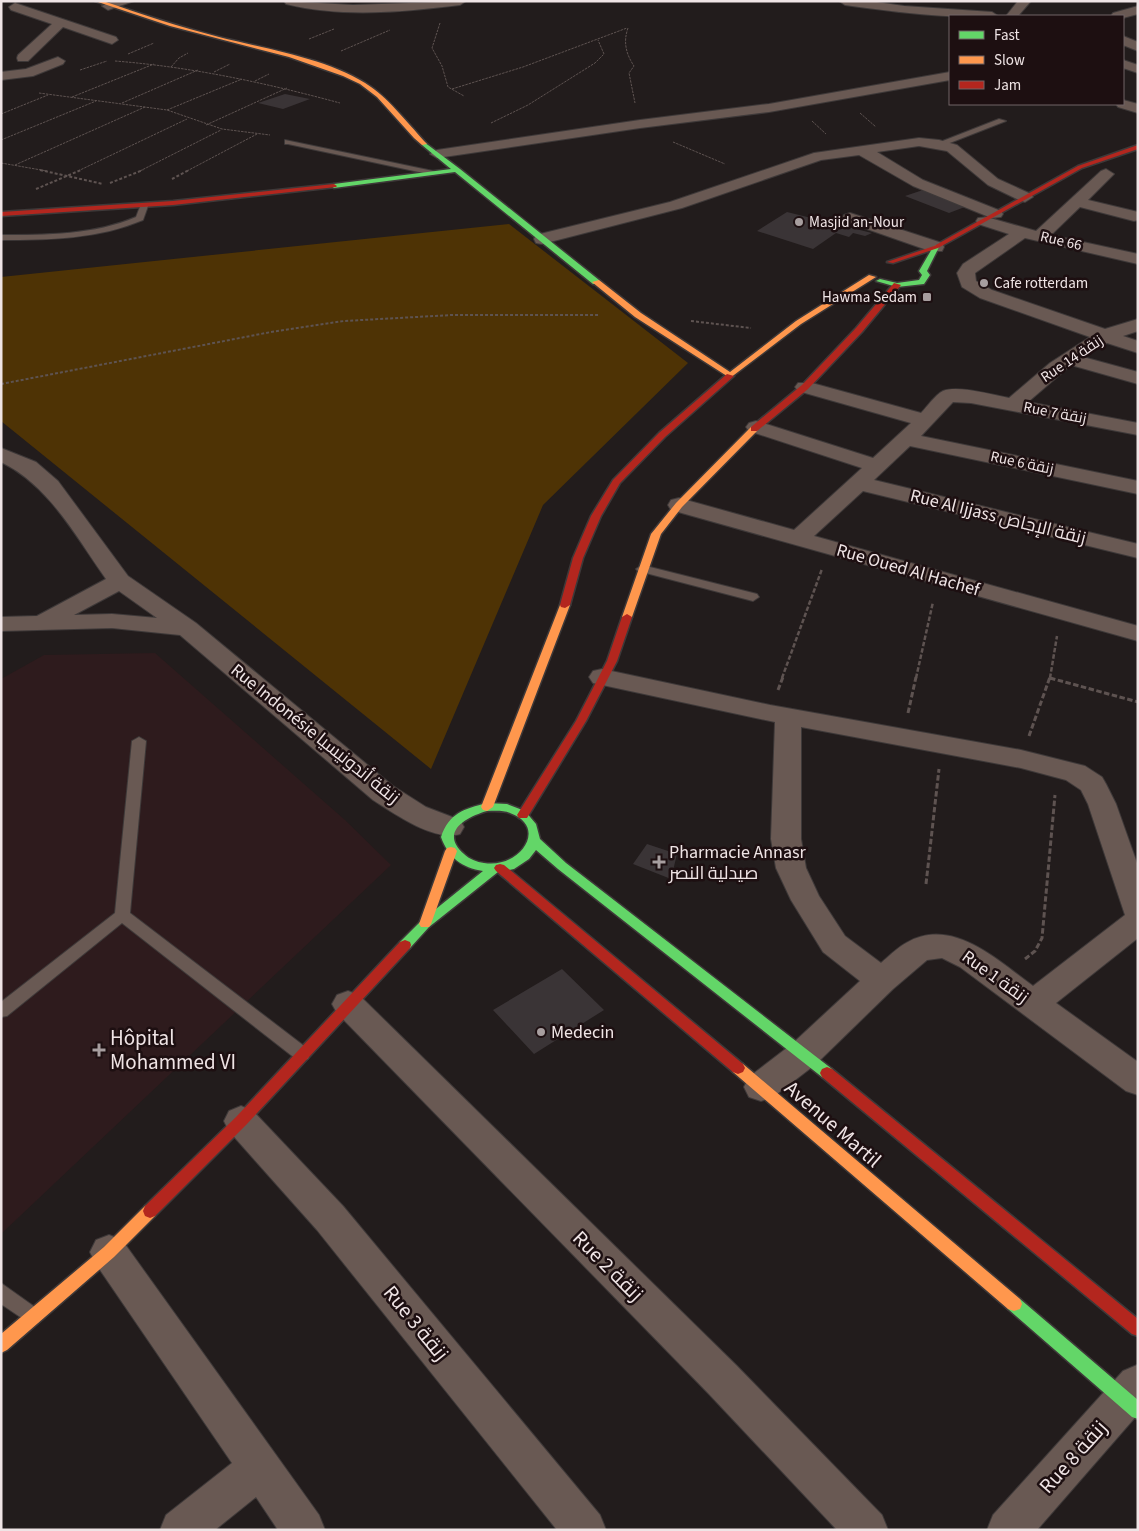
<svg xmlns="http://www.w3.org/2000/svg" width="1139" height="1531" font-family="'Source Sans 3',Cairo,sans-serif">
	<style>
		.built { fill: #2e1b1d }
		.green { fill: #4e3305 }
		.building { fill: #3a3436 }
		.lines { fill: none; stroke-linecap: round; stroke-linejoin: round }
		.lane-casing { stroke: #3e3939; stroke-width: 2 }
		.street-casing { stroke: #3e3939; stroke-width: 2 }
		.fast-casing { stroke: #3e3939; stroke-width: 3 }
		.slow-casing { stroke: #3e3939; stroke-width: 3 }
		.jam-casing { stroke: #3e3939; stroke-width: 3 }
		.path-far3 { stroke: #5e5351; stroke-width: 1; stroke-dasharray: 2.5 1; stroke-linecap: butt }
		.path-far2 { stroke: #5e5351; stroke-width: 2; stroke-dasharray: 3 2; stroke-linecap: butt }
		.path-far1 { stroke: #5e5351; stroke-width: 2.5; stroke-dasharray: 4.5 2; stroke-linecap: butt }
		.path { stroke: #5e5351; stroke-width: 3; stroke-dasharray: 5.5 2.5; stroke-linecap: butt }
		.lane { fill: #695953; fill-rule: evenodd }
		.street { fill: #695953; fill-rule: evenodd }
		.fast { fill: #63d668; fill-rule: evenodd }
		.slow { fill: #ff974d; fill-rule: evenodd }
		.jam { fill: #b3261e; fill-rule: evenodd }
		.poi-dot { fill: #a79e9f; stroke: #1d0f11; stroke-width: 2 }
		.labels { text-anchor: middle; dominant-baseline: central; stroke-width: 5; stroke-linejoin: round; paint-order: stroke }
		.far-poi-label { font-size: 15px; fill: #efe4e5; stroke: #1d0f11; text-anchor: start }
		.far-street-label { font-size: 15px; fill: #efe4e5; stroke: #1d0f11 }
		.street-label { font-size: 18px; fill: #efe4e5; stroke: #1d0f11 }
		.poi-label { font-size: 18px; fill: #efe4e5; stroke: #1d0f11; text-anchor: start }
		.near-poi-label { font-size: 21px; fill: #efe4e5; stroke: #1d0f11; text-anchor: start }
		.near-street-label { font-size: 21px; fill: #efe4e5; stroke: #1d0f11 }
	</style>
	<rect width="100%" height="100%" fill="#221c1c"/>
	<path class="built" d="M 155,653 L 345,820 L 391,865 L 1,1234 L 1,679 L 44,655 Z"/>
	<path class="green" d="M 509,224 L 688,363 L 543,505 L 431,769 L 1,421 L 1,277 Z"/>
	<path class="building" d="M 285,94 L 310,99 L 283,109 L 258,103 Z
		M 926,189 L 970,205 L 949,213 L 905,196 Z
		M 787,212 L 872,233 L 865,236 L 853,233 L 849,237 L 836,233 L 813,249 L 757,231 Z
		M 647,844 L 677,854 L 671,879 L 633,864 Z
		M 562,969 L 604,1010 L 534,1054 L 493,1010 Z"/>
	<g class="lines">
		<g class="lane-casing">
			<path id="lane" d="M 999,119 L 1006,121 L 942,146 L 935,144 Z
				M 285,140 L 433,171 L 437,173 L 433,175 L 288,144 L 285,144 Z
				M 141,204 L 148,206 L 143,220 C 98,239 50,240 1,240 L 1,235 C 47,235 94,235 136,217 Z
				M 642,565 L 757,594 L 759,597 L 753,601 L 638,571 L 636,569 Z
				M 139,737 L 146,741 L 130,913 L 308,1049 L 310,1054 L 308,1059 L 302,1061 L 296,1059 L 122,923 L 7,1016 L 1,1017 L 1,1002 L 115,913 L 132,741 Z
				M 1,1283 L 39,1310 L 42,1316 L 39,1322 L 32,1325 L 1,1304 Z"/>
		</g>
		<g class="street-casing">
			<path id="street" d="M 113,1 L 134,1 L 108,10 L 102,6 Z
				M 284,1 L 353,5 L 466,1 L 460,5 C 402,12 343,18 286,4 Z
				M 839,1 L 870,1 L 904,6 L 992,12 L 998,16 C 947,19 896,12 845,5 Z
				M 1018,1 L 1031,1 L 1018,16 L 1006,16 Z
				M 15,3 L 116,37 L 118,40 L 112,44 L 63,27 L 28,61 L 18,61 L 17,58 L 18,55 L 52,24 L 11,10 L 9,7 Z
				M 1138,6 L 1138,14 L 1123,18 L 1123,16 L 1111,16 L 1113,13 Z
				M 1123,36 L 1138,42 L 1138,51 L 1123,45 Z
				M 58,57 L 65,61 L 63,64 L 33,76 L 1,80 L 1,72 L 26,69 Z
				M 1123,60 L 1138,65 L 1138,73 L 1123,68 Z
				M 950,72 L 950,80 L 769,112 L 640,128 L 437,158 L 430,154 L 437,150 L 640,120 L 769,104 Z
				M 1123,100 L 1138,104 L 1138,113 L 1118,107 L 1116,104 L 1123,104 Z
				M 919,138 L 939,140 L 957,145 L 998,179 L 1031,194 L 1033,197 L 1025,202 L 1019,200 L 988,185 L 947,151 L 919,146 L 877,152 L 923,180 L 1001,211 L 1003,214 L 1001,217 L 990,218 L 1036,231 L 1101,171 L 1106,169 L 1114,174 L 1088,200 L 1138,212 L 1138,220 L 1134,221 L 1080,207 L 1051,235 L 1138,254 L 1138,264 L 1025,238 L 975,273 L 976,281 L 992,290 L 1105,329 L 1138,319 L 1138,331 L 1123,336 L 1138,341 L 1138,353 L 1107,343 L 1083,357 L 1138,372 L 1138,384 L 1071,365 L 1028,402 L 1138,423 L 1138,435 L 971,403 L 953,402 L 921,436 L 1138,481 L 1138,494 L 910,446 L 874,480 L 1138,544 L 1138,558 L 863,491 L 814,536 L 1138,626 L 1138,641 L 671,510 L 668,505 L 671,500 L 679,498 L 794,530 L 862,468 L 749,431 L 746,427 L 749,423 L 756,421 L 763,423 L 873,458 L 911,423 L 798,391 L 795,387 L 798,383 L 812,383 L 921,413 C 927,407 935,395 943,391 C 958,385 992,395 1009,398 L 1050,363 L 1090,337 L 980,298 L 962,287 L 957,273 L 963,264 L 1009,234 L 978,224 L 976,221 L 978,218 L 989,217 L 913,186 L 859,155 L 821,160 L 682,208 L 542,244 L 536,243 L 534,239 L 536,235 L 670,202 L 814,153 Z
				M 850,213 L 942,243 L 944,247 L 942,251 L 930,251 L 844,221 L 842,218 L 844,215 Z
				M 1,448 L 36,462 L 58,481 L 128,576 L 196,623 L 393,786 L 426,807 L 460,820 L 464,827 L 460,834 C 434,842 395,814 373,800 L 180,635 L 112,628 L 1,631 L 1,617 L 37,616 L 106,579 C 76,537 49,485 1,462 ZM 119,591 L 157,618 L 112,614 L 74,615 Z
				M 602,669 L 770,705 L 1021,750 L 1085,766 L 1102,777 L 1106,784 L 1116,804 L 1138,866 L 1138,938 L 1056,1003 L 1138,1062 L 1138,1095 L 1126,1091 L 960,967 L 942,958 L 927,960 L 893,989 L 816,1064 L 773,1097 L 761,1101 L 749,1097 L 744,1087 L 749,1077 L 792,1044 L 860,981 L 823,952 L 791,900 L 776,868 L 771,839 L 775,722 L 593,683 L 589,677 L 593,671 ZM 801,727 L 1021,768 L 1066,780 L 1081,790 L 1088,804 L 1125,915 L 1033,986 C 997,960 952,916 906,943 C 897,948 889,956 881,963 L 845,936 L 819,896 L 806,868 L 801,839 Z
				M 348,991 L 359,995 L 736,1365 L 882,1515 L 888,1530 L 837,1530 L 708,1393 L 337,1013 L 332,1004 L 337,995 Z
				M 241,1106 L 253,1111 L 343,1206 L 600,1515 L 606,1530 L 557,1530 L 317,1230 L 229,1131 L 224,1121 L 229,1111 Z
				M 109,1235 L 122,1240 L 319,1515 L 325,1530 L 278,1530 L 256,1497 L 215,1530 L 160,1530 L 166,1515 L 232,1463 L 96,1264 L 90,1252 L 96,1240 Z
				M 1137,1365 L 1138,1414 L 1037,1530 L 987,1530 L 993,1515 L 1123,1371 Z"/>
		</g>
		<g class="fast-casing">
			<path id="fast" d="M 424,142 L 460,169 L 599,280 L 599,284 L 593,284 L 455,172 L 334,188 L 331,186 L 334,184 L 451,169 L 422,145 L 422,143 Z
				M 936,245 L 939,247 L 927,271 L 930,275 L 924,284 L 897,287 L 876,281 L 880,279 L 897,283 L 919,280 L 922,275 L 919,271 L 933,247 Z
				M 487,803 L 507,804 L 525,811 L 536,824 L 540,839 L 566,863 L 832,1069 L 834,1073 L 832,1077 L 827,1079 L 822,1077 L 558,869 L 536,850 L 529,859 L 514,869 L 498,872 L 429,927 L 410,948 L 405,950 L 400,948 L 399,945 L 400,942 L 421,921 L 483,871 C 462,868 448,857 441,837 C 449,813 464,809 487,803 ZM 487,811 C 494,811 503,810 510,813 C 549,827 520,869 484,863 C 477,862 469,859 464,854 C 439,832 466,817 487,811 Z
				M 1014,1297 L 1020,1299 L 1138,1400 L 1138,1419 L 1132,1417 L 1008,1309 L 1006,1304 L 1008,1299 Z"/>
		</g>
		<g class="slow-casing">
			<path id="slow" d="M 95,1 L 103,1 C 141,14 180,27 219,37 C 266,49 332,59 371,87 C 389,99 411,127 427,144 L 422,145 L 414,138 L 377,97 L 360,84 L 343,76 L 289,57 L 170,26 Z
				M 869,275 L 876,277 L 801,324 L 730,378 L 635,317 L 592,282 L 599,280 L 641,313 L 730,372 L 796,321 Z
				M 754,426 L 758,429 L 757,431 L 682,507 L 661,534 L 632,617 L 627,620 L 623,619 L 622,617 L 651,534 L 676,503 L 751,427 Z
				M 565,602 L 570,605 L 493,807 L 487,811 L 483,810 L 481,807 L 560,605 Z
				M 451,847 L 455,848 L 457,851 L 431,924 L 429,927 L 421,927 L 419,924 L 445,851 L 447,848 Z
				M 738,1062 L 743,1064 L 1020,1299 L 1022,1304 L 1020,1309 L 1014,1311 L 1008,1309 L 733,1072 L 731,1068 L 733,1064 Z
				M 150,1204 L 155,1206 L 157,1211 L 155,1216 L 114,1257 L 7,1350 L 1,1353 L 1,1334 L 104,1247 L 145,1206 Z"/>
		</g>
		<g class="jam-casing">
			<path id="jam" d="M 1138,145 L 1138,149 L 1082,168 L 938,248 L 893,263 L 887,262 L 934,246 L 1078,166 Z
				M 334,184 L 337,186 L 336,187 L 173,205 L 1,216 L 1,212 L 173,201 Z
				M 894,283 L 901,285 L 862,332 L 808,389 L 757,431 L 751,431 L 751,427 L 802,385 L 856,328 Z
				M 727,374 L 734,376 L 665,437 L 620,483 L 601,516 L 583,558 L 570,605 L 565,608 L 561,607 L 560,605 L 573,558 L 591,516 L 613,480 L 659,433 Z
				M 627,614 L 632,617 L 617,661 L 586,721 L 527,818 L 519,818 L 517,815 L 576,721 L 607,661 L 622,617 Z
				M 500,864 L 504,865 L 743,1064 L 745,1068 L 743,1072 L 738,1074 L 733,1072 L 496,871 L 494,868 L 496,865 Z
				M 405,940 L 410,942 L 411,945 L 410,948 L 246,1125 L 155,1216 L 150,1218 L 145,1216 L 143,1211 L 145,1206 L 236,1117 L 400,942 Z
				M 827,1067 L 832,1069 L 1138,1319 L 1138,1336 L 1132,1334 L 822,1077 L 820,1073 L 822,1069 Z"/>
		</g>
		<path class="path-far3" d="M 440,23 L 432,48 L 442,66 L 448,87 L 464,96
			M 628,28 C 623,42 626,54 634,66 L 629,73 L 635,103
			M 309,39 L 334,29
			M 341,51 L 390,30
			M 128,54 L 154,43
			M 115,61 C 192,67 266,83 340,103
			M 171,67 L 179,58 L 188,53
			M 80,70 L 107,61
			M 214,72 L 230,64
			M 255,81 L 269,74
			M 452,89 L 523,67 L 627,28
			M 39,93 L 167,110 L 222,129 L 270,135
			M 72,97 L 154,64
			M 122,103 L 198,70
			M 167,110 L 242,79
			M 860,113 L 876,127
			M 1,114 L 48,95
			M 812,121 L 826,134
			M 491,123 L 528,105 L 595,63 L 604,54 L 598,40
			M 206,125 L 287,88
			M 1,140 L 96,101
			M 673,142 L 725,164
			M 1,163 L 47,171
			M 15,165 L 145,107
			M 78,171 L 187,119
			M 140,171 L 221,130
			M 187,171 L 257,134"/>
		<path class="path-far2" d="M 40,170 L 103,184
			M 172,179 L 189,170
			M 110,183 L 143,170
			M 36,189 L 81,170
			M 691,321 L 751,328
			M 1,384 L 271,332 L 344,321 L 452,315 L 600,315"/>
		<path class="path-far1" d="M 782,678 L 822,569
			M 916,678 L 933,602
			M 1050,678 L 1057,636"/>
		<path class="path" d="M 1050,678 L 1138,702
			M 778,690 L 783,677
			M 908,713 L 916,677
			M 1029,736 L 1050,677
			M 926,884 L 939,769
			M 1025,959 L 1035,951 L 1042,938 L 1055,795"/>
		<use href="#lane" class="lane"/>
		<use href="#street" class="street"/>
		<use href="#fast" class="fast"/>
		<use href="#slow" class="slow"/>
		<use href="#jam" class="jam"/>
	</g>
	<g class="poi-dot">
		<circle cx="799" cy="222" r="5"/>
		<circle cx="984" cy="283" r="5"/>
		<rect x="922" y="292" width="10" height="10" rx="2.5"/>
		<path d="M656.5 854.5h5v5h5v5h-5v5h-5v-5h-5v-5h5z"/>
		<circle cx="541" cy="1032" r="5"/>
		<path d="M96.5 1042.5h5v5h5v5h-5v5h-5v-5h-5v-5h5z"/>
	</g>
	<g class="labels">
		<g class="far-poi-label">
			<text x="809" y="222">Masjid an-Nour</text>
			<text x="994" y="283">Cafe rotterdam</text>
			<text x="917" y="297" text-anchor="end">Hawma Sedam</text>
		</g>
		<g class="far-street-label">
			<text transform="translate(1061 241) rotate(13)">Rue 66</text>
			<text transform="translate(1072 359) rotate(-34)">Rue 14 زنقة</text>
			<text transform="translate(1055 413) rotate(11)">Rue 7 زنقة</text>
			<text transform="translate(1022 463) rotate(12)">Rue 6 زنقة</text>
		</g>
		<g class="street-label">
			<text transform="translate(998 517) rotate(14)">Rue Al Ijjass زنقة الإجاص</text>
			<text transform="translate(908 570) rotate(16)">Rue Oued Al Hachef</text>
			<text transform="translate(315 734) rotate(39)">Rue Indonésie زنقة أندونيسيا</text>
			<text transform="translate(995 977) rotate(36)">Rue 1 زنقة</text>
		</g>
		<g class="poi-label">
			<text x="669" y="852">Pharmacie Annasr<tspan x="669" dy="21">صيدلية النصر</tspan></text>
			<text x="551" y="1032">Medecin</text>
		</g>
		<g class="near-poi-label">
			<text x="110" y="1038">Hôpital<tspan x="110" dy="24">Mohammed VI</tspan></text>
		</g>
		<g class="near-street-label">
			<text transform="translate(833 1124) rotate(41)">Avenue Martil</text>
			<text transform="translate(608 1266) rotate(45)">Rue 2 زنقة</text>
			<text transform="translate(416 1323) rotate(51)">Rue 3 زنقة</text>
			<text transform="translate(1073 1457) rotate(-48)">Rue 8 زنقة</text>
		</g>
	</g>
	<rect width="1139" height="1531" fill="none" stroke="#efe4e5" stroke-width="5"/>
	<rect x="949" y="15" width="175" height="90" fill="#1d0f11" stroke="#716466"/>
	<rect x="959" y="31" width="25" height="8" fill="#63d668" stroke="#716466"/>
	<text x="994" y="40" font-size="15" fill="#efe4e5">Fast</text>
	<rect x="959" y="56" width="25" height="8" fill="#ff974d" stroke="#716466"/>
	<text x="994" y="65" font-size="15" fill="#efe4e5">Slow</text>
	<rect x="959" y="81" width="25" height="8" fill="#b3261e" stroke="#716466"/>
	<text x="994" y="90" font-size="15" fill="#efe4e5">Jam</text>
</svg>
